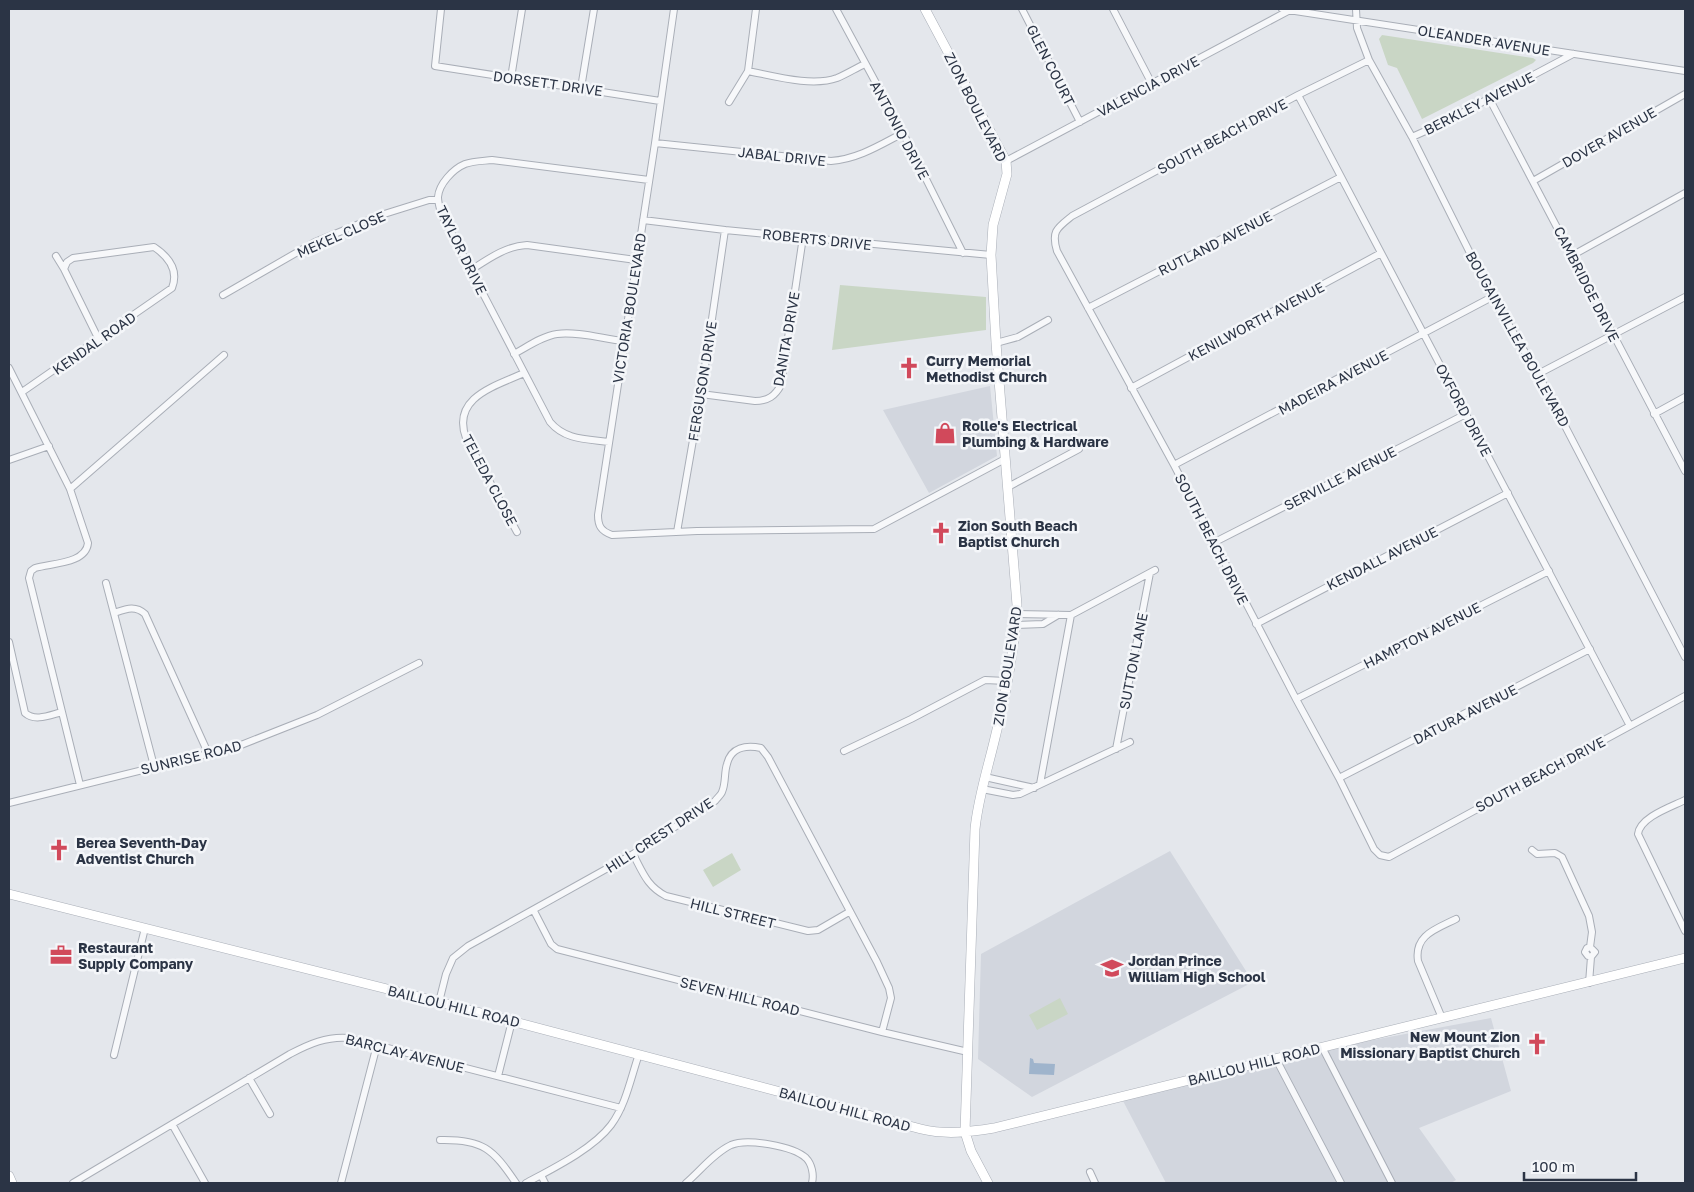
<svg xmlns="http://www.w3.org/2000/svg" width="1694" height="1192" font-family="'Golos Text',sans-serif">
	<style>
		.built { fill: #d2d6de }
		.green { fill: #c9d6c5 }
		.water { fill: #9fb4cc }
		.lines { fill: none; stroke-linecap: round; stroke-linejoin: round }
		.street-casing { stroke: #a9aeb7; stroke-width: 8 }
		.secondary-casing { stroke: #a9aeb7; stroke-width: 10 }
		.street { stroke: #f7f8fa; stroke-width: 6 }
		.secondary { stroke: #fff; stroke-width: 9 }
		.labels { text-anchor: middle; dominant-baseline: central; stroke-width: 5; stroke-linejoin: round; paint-order: stroke }
		.street-label { font-size: 14px; fill: #2b3445; stroke: #f4f6f9 }
		.poi-label { font-size: 14px; font-weight: bold; fill: #2b3445; stroke: #f4f6f9; text-anchor: start }
	</style>
	<rect width="100%" height="100%" fill="#e4e7ec"/>
	<path class="built" d="M 990,386 L 997,456 L 929,493 L 883,410 Z
		M 1170,851 L 1253,982 L 1032,1097 L 978,1059 L 981,954 Z
		M 1491,1018 L 1511,1091 L 1419,1128 L 1456,1180 L 1451,1183 L 1166,1183 L 1122,1099 L 1357,1043 Z"/>
	<path class="green" d="M 1382,35 L 1533,58 L 1536,60 L 1533,63 L 1422,119 L 1397,68 L 1388,65 L 1379,39 Z
		M 840,285 L 986,297 L 986,330 L 832,350 Z
		M 732,853 L 741,870 L 713,887 L 703,870 Z
		M 1060,998 L 1068,1014 L 1037,1030 L 1029,1015 Z"/>
	<path class="water" d="M 1030,1058 L 1033,1059 L 1034,1063 L 1055,1064 L 1054,1075 L 1029,1074 Z"/>
	<g class="lines">
		<g class="street-casing">
			<path id="street" d="M 441,9 L 435,66 L 660,101
				M 674,9 L 655,143 L 598,515 C 598,526 601,531 612,535 L 697,531 L 874,529 L 1005,459
				M 756,9 L 748,71 C 774,76 812,87 837,78 C 847,74 856,68 865,64
				M 836,9 L 903,133 L 963,253
				M 1022,9 L 1080,122
				M 1113,9 L 1152,84
				M 1282,9 L 1685,71
				M 1356,9 L 1357,28 L 1369,60 L 1412,137 L 1492,297 L 1538,374 L 1685,657
				M 1369,60 L 1298,95 L 1072,216 C 1057,228 1051,231 1057,251 L 1174,465 L 1296,699 L 1339,778 L 1374,849 L 1380,855 L 1389,857 L 1685,696
				M 511,78 L 522,9
				M 581,88 L 594,9
				M 1298,95 L 1630,726
				M 1489,98 L 1685,471
				M 729,102 L 748,71
				M 1412,137 L 1441,124 L 1573,54
				M 655,143 L 831,161 C 858,159 880,145 903,133
				M 1006,161 L 1290,10
				M 1533,181 L 1685,94
				M 643,220 L 725,230 L 991,255
				M 1573,255 L 1685,193
				M 56,256 L 64,269
				M 471,270 C 488,259 506,246 527,245 L 636,260
				M 223,295 L 315,242 L 381,215 L 429,200 L 438,200
				M 1088,308 L 1341,177
				M 996,343 L 1018,337 L 1048,320
				M 514,354 C 527,347 542,336 557,334 C 577,331 604,339 624,341
				M 9,368 L 70,489 L 88,543 C 86,564 51,563 35,568 L 31,571 L 29,578 L 80,785
				M 1538,374 L 1685,297
				M 1131,388 L 1381,253
				M 22,392 L 172,288 C 179,270 169,257 154,247 L 73,258 L 67,262 L 64,269 L 98,338
				M 701,394 L 755,401 C 768,401 775,396 781,385 L 803,237
				M 1654,414 L 1685,397
				M 609,442 C 586,439 565,440 550,422 L 441,213 C 440,208 438,203 438,197 C 439,184 453,169 465,164 C 473,161 483,161 492,160 L 649,180
				M 9,460 L 49,446
				M 1174,465 L 1492,297
				M 1008,487 L 1079,449
				M 70,489 L 224,355
				M 517,532 L 466,438 C 451,397 496,386 524,373
				M 677,532 L 701,394 L 725,230
				M 1213,543 L 1466,414
				M 106,583 L 154,766
				M 114,613 C 126,609 135,605 145,614 L 208,753
				M 1016,614 L 1071,615 L 1155,570
				M 1256,624 L 1508,493
				M 1016,625 L 1043,624 L 1058,615
				M 9,642 L 25,713 C 35,722 50,715 62,712
				M 1296,699 L 1549,571
				M 1116,749 L 1150,573
				M 844,751 L 911,719 L 985,680 L 1006,681
				M 985,777 L 1034,788
				M 1339,778 L 1590,649
				M 1040,784 L 1071,615
				M 982,789 L 1013,795 L 1020,794 L 1130,742
				M 1685,800 C 1671,807 1640,817 1638,834 L 1685,931
				M 9,803 L 236,747 L 317,715 L 419,663
				M 1532,850 L 1537,854 L 1555,853 L 1562,857 L 1589,916 L 1592,932 L 1590,947 L 1587,948 L 1585,952 L 1588,956 L 1591,957
				M 633,854 C 643,873 647,886 666,896 L 808,931 L 818,930 L 849,912
				M 534,911 L 551,944 L 557,949 L 882,1032 L 968,1052
				M 1589,983 L 1591,957 L 1595,952 L 1590,947
				M 439,1002 L 446,974 L 453,958 L 468,946 L 633,854 L 715,801 C 717,798 721,795 722,792 C 726,783 724,773 727,764 C 731,747 746,745 761,748 L 768,757 L 877,962 L 889,988 L 891,998 L 882,1032
				M 1442,1018 L 1418,961 C 1414,935 1436,929 1456,919
				M 1322,1047 L 1392,1183
				M 114,1055 L 145,928
				M 1276,1059 L 1341,1183
				M 498,1076 L 512,1021
				M 249,1078 L 270,1114
				M 172,1124 L 205,1183
				M 440,1140 C 483,1139 493,1149 516,1183
				M 1090,1172 L 1095,1183
				M 541,1175 L 545,1183
				M 73,1183 L 290,1054 C 309,1044 327,1036 349,1038 L 621,1108
				M 341,1183 L 377,1045
				M 526,1183 C 552,1169 593,1149 611,1125 C 626,1105 631,1077 639,1054
				M 686,1183 C 700,1171 714,1153 731,1145 C 747,1138 793,1146 806,1158 C 812,1164 814,1175 812,1183"/>
		</g>
		<g class="secondary-casing">
			<path id="secondary" d="M 925,9 L 1006,161 L 1007,174 L 993,225 L 991,255 L 996,343 L 1017,605 C 1015,650 1005,698 994,742 C 987,771 978,799 975,829 L 965,1132 L 971,1151 L 988,1183
				M 9,894 L 439,1002 L 921,1129 C 946,1135 969,1132 994,1128 L 1685,958
				M 9,1176 L 12,1183"/>
		</g>
		<use href="#street" class="street"/>
		<use href="#secondary" class="secondary"/>
	</g>
	<defs>
		<g id="church-bare" transform="scale(1.725)"><path d="M-1.2-6h2.4v3.5h3.3v2.4h-3.3V6h-2.4V-.1h-3.3v-2.4h3.3Z" fill="#d1495b" stroke="#f4f6f9" stroke-width="2.5" paint-order="stroke"/></g>
		<g id="shop-bare" transform="scale(1.725)"><path d="M-5-2.5h2.3a2.7 3.5 0 0 1 5.4 0H5L5.5 6h-11ZM-1.5-2.5h3a1.5 2.3 0 0 0-3 0Z" fill="#d1495b" stroke="#f4f6f9" stroke-width="2.5" paint-order="stroke"/></g>
		<g id="office-bare" transform="scale(1.725)"><path d="M-6-3h4V-5.5h4V-3h4V5H-6ZM-1-4.5V-3h2v-1.5ZM-6 0V1H6V0Z" fill="#d1495b" stroke="#f4f6f9" stroke-width="2.5" paint-order="stroke"/></g>
		<g id="school-bare" transform="scale(1.725)"><path d="M0-5L7-2L0 1L-7-2ZM-4 1L0 2.5L4 1V4Q0 6-4 4Z" fill="#d1495b" stroke="#f4f6f9" stroke-width="2.5" paint-order="stroke"/></g>
	</defs>
	<g fill-rule="evenodd">
		<use href="#church-bare" x="909" y="368"/>
		<use href="#shop-bare" x="945" y="433"/>
		<use href="#church-bare" x="941" y="533"/>
		<use href="#church-bare" x="59" y="850"/>
		<use href="#office-bare" x="61" y="955"/>
		<use href="#school-bare" x="1112" y="968"/>
		<use href="#church-bare" x="1537" y="1044"/>
	</g>
	<g class="labels">
		<g class="street-label">
			<text transform="translate(1484 40) rotate(9)">OLEANDER AVENUE</text>
			<text transform="translate(1051 65) rotate(63)">GLEN COURT</text>
			<text transform="translate(548 83) rotate(8)">DORSETT DRIVE</text>
			<text transform="translate(1148 86) rotate(-28)">VALENCIA DRIVE</text>
			<text transform="translate(1479 103) rotate(-27)">BERKLEY AVENUE</text>
			<text transform="translate(976 107) rotate(63)">ZION BOULEVARD</text>
			<text transform="translate(900 130) rotate(62)">ANTONIO DRIVE</text>
			<text transform="translate(1222 136) rotate(-28)">SOUTH BEACH DRIVE</text>
			<text transform="translate(1609 137) rotate(-30)">DOVER AVENUE</text>
			<text transform="translate(782 156) rotate(6)">JABAL DRIVE</text>
			<text transform="translate(341 234) rotate(-24)">MEKEL CLOSE</text>
			<text transform="translate(817 239) rotate(6)">ROBERTS DRIVE</text>
			<text transform="translate(1215 243) rotate(-27)">RUTLAND AVENUE</text>
			<text transform="translate(462 250) rotate(64)">TAYLOR DRIVE</text>
			<text transform="translate(1587 284) rotate(63)">CAMBRIDGE DRIVE</text>
			<text transform="translate(629 308) rotate(-81)">VICTORIA BOULEVARD</text>
			<text transform="translate(1256 321) rotate(-28)">KENILWORTH AVENUE</text>
			<text transform="translate(786 339) rotate(-80)">DANITA DRIVE</text>
			<text transform="translate(1518 339) rotate(61)">BOUGAINVILLEA BOULEVARD</text>
			<text transform="translate(94 343) rotate(-35)">KENDAL ROAD</text>
			<text transform="translate(702 381) rotate(-81)">FERGUSON DRIVE</text>
			<text transform="translate(1333 382) rotate(-28)">MADEIRA AVENUE</text>
			<text transform="translate(1464 410) rotate(62)">OXFORD DRIVE</text>
			<text transform="translate(1340 478) rotate(-27)">SERVILLE AVENUE</text>
			<text transform="translate(490 480) rotate(62)">TELEDA CLOSE</text>
			<text transform="translate(1212 539) rotate(63)">SOUTH BEACH DRIVE</text>
			<text transform="translate(1382 558) rotate(-27)">KENDALL AVENUE</text>
			<text transform="translate(1422 635) rotate(-27)">HAMPTON AVENUE</text>
			<text transform="translate(1133 661) rotate(-79)">SUTTON LANE</text>
			<text transform="translate(1007 666) rotate(-81)">ZION BOULEVARD</text>
			<text transform="translate(1465 714) rotate(-27)">DATURA AVENUE</text>
			<text transform="translate(191 757) rotate(-14)">SUNRISE ROAD</text>
			<text transform="translate(1540 774) rotate(-28)">SOUTH BEACH DRIVE</text>
			<text transform="translate(659 835) rotate(-33)">HILL CREST DRIVE</text>
			<text transform="translate(733 913) rotate(14)">HILL STREET</text>
			<text transform="translate(740 996) rotate(14)">SEVEN HILL ROAD</text>
			<text transform="translate(454 1006) rotate(14)">BAILLOU HILL ROAD</text>
			<text transform="translate(405 1053) rotate(14)">BARCLAY AVENUE</text>
			<text transform="translate(1254 1064) rotate(-14)">BAILLOU HILL ROAD</text>
			<text transform="translate(845 1109) rotate(15)">BAILLOU HILL ROAD</text>
		</g>
		<g class="poi-label">
			<text x="926" y="360">Curry Memorial<tspan x="926" dy="16">Methodist Church</tspan></text>
			<text x="962" y="425">Rolle's Electrical<tspan x="962" dy="16">Plumbing &amp; Hardware</tspan></text>
			<text x="958" y="525">Zion South Beach<tspan x="958" dy="16">Baptist Church</tspan></text>
			<text x="76" y="842">Berea Seventh-Day<tspan x="76" dy="16">Adventist Church</tspan></text>
			<text x="78" y="947">Restaurant<tspan x="78" dy="16">Supply Company</tspan></text>
			<text x="1128" y="960">Jordan Prince<tspan x="1128" dy="16">William High School</tspan></text>
			<text x="1520" y="1036" text-anchor="end">New Mount Zion<tspan x="1520" dy="16">Missionary Baptist Church</tspan></text>
		</g>
	</g>
	<rect width="1694" height="1192" fill="none" stroke="#2b3445" stroke-width="20"/>
	<path d="M1524 1172v8h112v-8" fill="none" stroke="#2b3445" stroke-width="2.5"/>
	<text x="1532" y="1172" font-size="15" fill="#2b3445" stroke="#f4f6f9" stroke-width="4" paint-order="stroke">100 m</text>
</svg>
